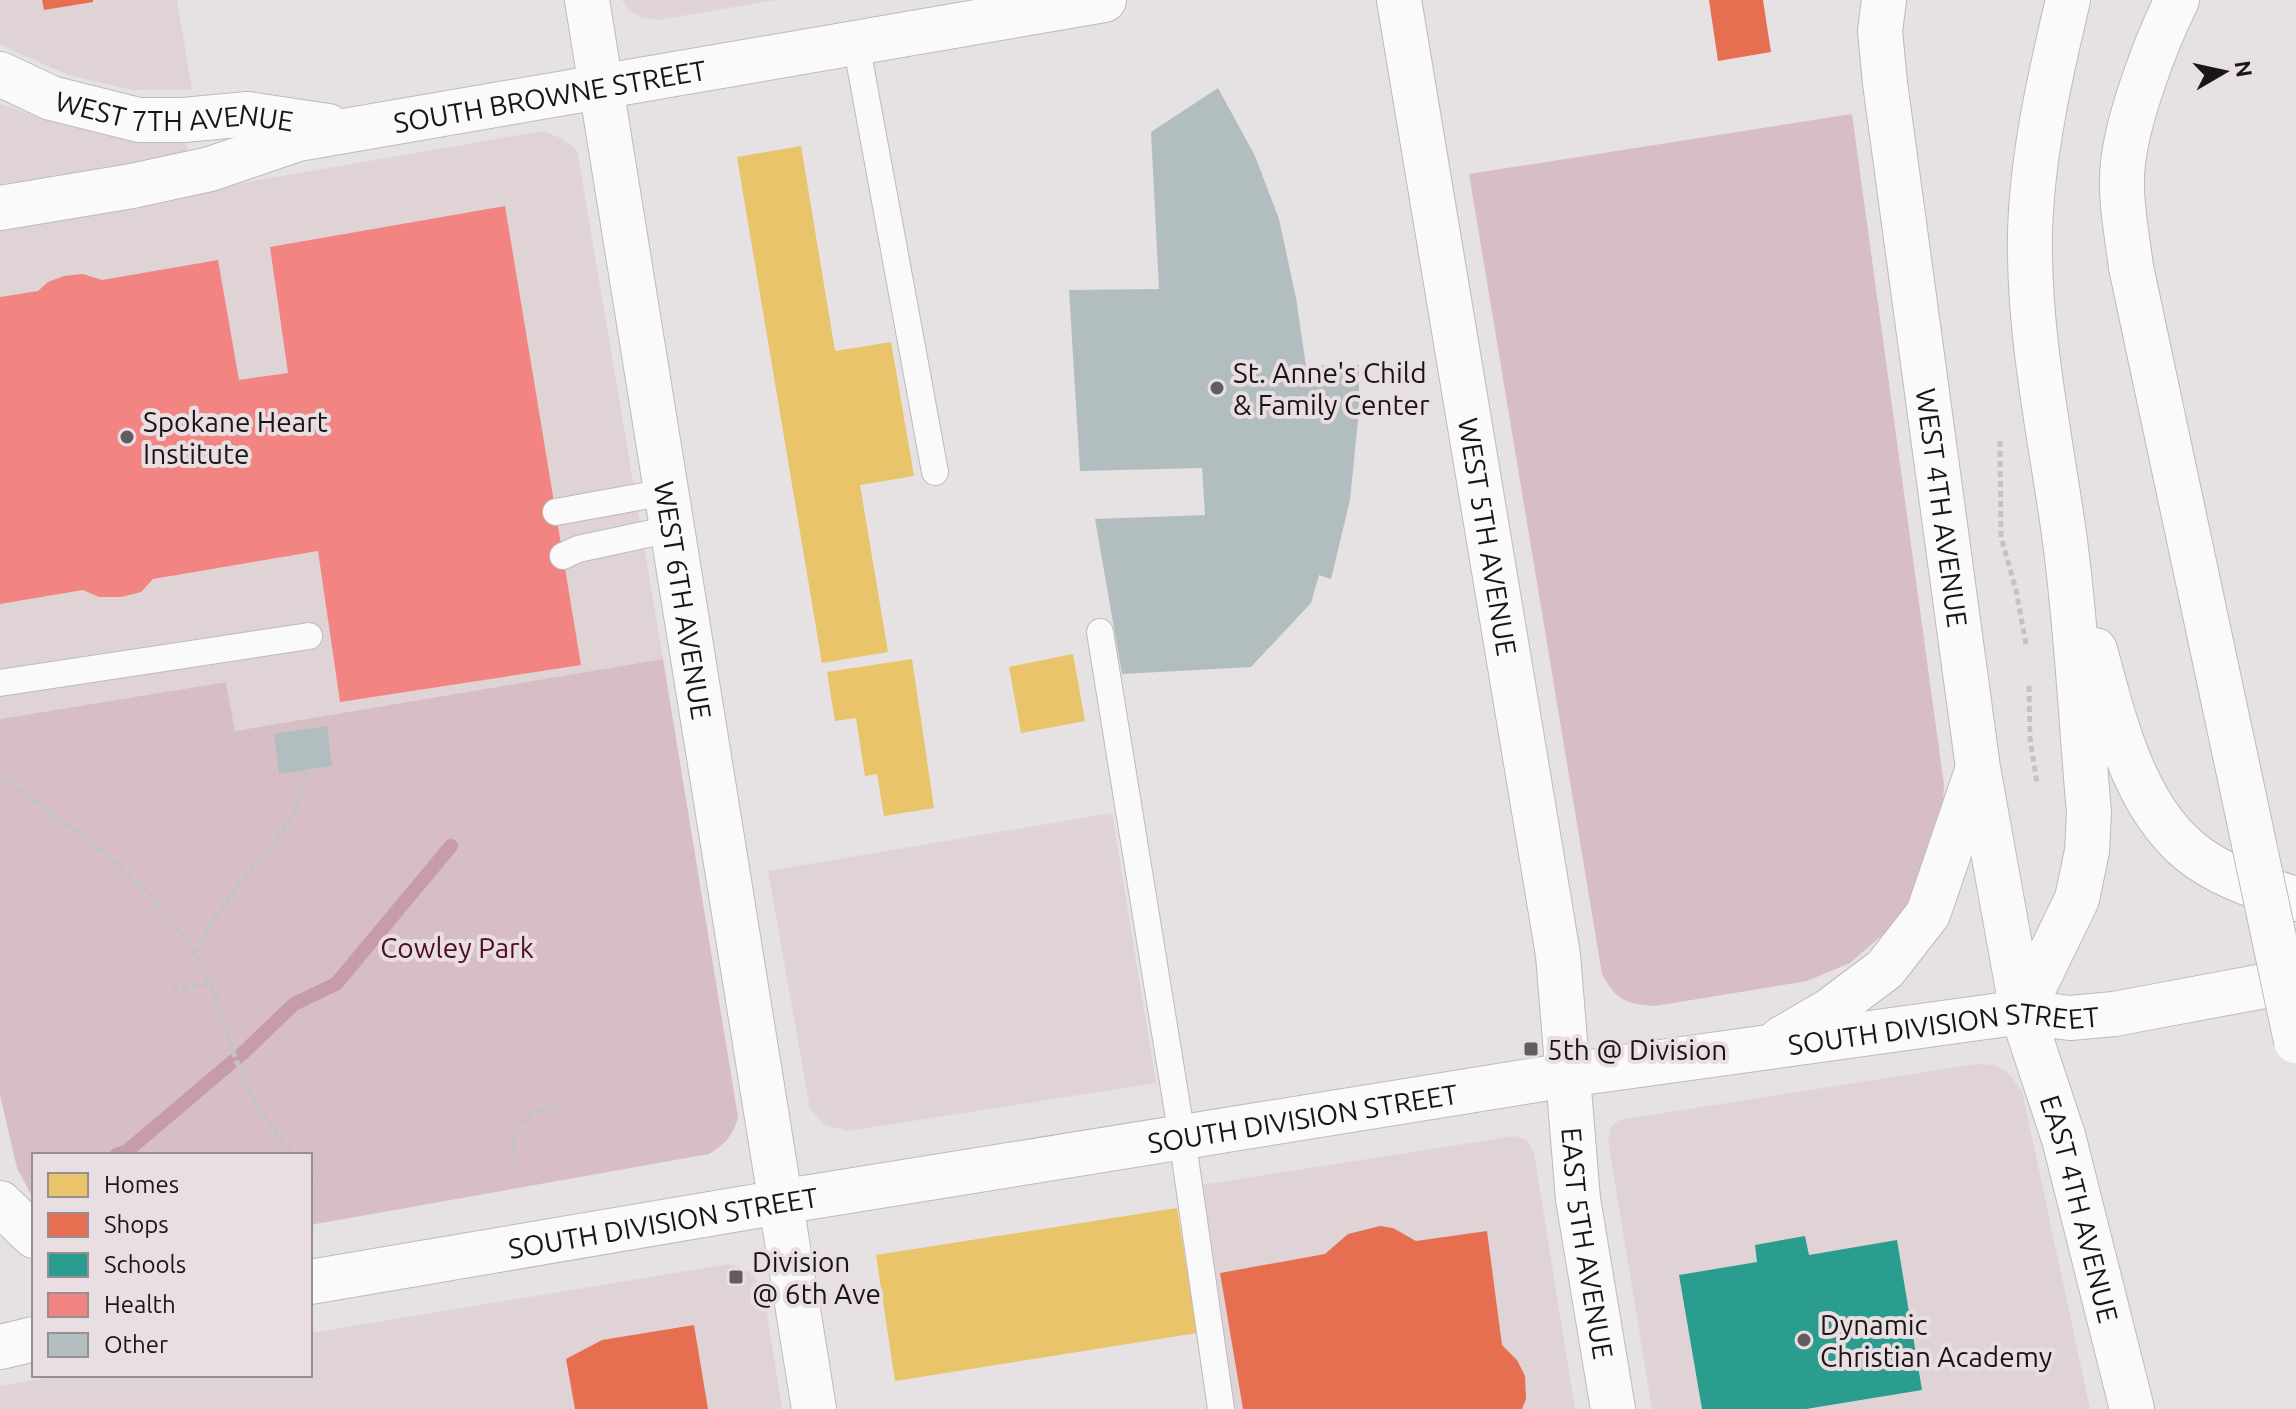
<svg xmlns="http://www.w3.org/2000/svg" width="2296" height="1409" font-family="Ubuntu,sans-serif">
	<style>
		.built { fill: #e0d3d6 }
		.green { fill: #d7bec4 }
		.homes { fill: #e9c46a }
		.shops { fill: #e76f51 }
		.schools { fill: #2a9d8f }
		.health { fill: #f28482 }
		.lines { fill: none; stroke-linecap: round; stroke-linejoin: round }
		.stream { stroke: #c59ca7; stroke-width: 14 }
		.building { fill: #b2bdc0 }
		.lane-casing { stroke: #bebabb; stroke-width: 28 }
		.street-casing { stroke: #bebabb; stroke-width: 46 }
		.secondary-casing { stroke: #bebabb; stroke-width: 46 }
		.highway-casing { stroke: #bebabb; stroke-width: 46 }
		.path { stroke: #c4c3c3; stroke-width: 5; stroke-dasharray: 6 4; stroke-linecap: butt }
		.lane { stroke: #fbfafb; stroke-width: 26 }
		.street { stroke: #fbfafb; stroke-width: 44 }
		.secondary { stroke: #fbfafb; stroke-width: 44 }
		.highway { stroke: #fbfafb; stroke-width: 44 }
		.highway-bridge-casing { stroke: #bebabb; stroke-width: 46; stroke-linecap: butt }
		.highway-bridge { stroke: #fbfafb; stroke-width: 44 }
		.poi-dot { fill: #615d5e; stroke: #e9dee1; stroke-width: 3 }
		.labels { text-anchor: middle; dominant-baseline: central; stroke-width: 8; stroke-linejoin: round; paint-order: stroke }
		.street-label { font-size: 28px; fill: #1a1617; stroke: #e9dee1 }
		.poi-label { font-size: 28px; fill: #1a1617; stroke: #e9dee1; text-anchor: start }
		.park-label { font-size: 28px; fill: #510c28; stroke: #e9dee1 }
	</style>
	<rect width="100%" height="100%" fill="#e6e1e2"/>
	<path class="built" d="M 0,0 L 177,0 L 192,90 L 132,90 L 68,75 L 3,46 L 0,44 Z
		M 622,0 L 776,0 L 658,20 L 642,18 L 629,10 Z
		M 0,104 L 51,121 L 106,135 L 186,142 L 195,191 L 543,131 L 561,138 L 577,150 L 663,659 L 235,731 L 226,682 L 0,719 Z
		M 1112,813 L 1156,1083 L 848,1131 L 825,1125 L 810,1109 L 768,871 Z
		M 1976,1064 L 1996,1065 L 2009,1074 L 2022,1091 L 2090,1409 L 1652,1409 L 1608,1141 L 1611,1127 L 1619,1120 Z
		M 1515,1136 L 1527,1140 L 1534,1153 L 1575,1409 L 1212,1409 L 1176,1189 Z
		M 729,1264 L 750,1272 L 763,1288 L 782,1409 L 0,1409 L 0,1386 L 64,1375 L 310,1375 L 310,1333 Z"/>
	<path class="green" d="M 1852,114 L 1944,785 L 1941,833 L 1923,884 L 1895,924 L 1850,963 L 1807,981 L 1655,1006 C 1625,1004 1616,1000 1602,974 L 1469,174 Z
		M 663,659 L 738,1117 C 733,1136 725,1144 709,1154 L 310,1225 L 310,1155 L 34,1155 L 34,1200 L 17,1168 L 0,1095 L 0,719 L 226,682 L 235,731 Z"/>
	<path class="homes" d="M 801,146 L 835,351 L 891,342 L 914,476 L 860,485 L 888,652 L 822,663 L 737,157 Z
		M 1073,654 L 1085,721 L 1021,733 L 1009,667 Z
		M 912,659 L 934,808 L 884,816 L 877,774 L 865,776 L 856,718 L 835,721 L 827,672 Z
		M 1177,1208 L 1197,1333 L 895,1381 L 876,1255 Z"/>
	<path class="shops" d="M 42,0 L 93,0 L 93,2 L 44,10 Z
		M 1709,0 L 1763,0 L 1771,52 L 1718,61 Z
		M 1380,1226 L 1393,1228 L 1416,1241 L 1487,1231 L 1502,1345 L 1517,1360 L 1525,1376 L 1526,1399 L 1522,1409 L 1243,1409 L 1220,1273 L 1325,1254 L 1348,1234 Z
		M 694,1325 L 708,1409 L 575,1409 L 566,1359 L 602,1340 Z"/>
	<path class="schools" d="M 1805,1236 L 1809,1255 L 1897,1240 L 1922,1390 L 1806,1409 L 1702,1409 L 1679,1275 L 1757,1262 L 1755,1245 Z"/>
	<path class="health" d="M 505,206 L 581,665 L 340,702 L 318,551 L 153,579 L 141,592 L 121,597 L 99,597 L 83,590 L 0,604 L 0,297 L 38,291 L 48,282 L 64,276 L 83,274 L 102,280 L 218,260 L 239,380 L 288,373 L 270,247 Z"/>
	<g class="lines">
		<path class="stream" d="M 116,1155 L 127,1151 L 244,1052 L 294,1004 L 336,984 L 451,846"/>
	</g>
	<path class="building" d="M 1218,88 L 1255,156 L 1279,219 L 1296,298 L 1306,366 L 1359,365 L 1359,410 L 1350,500 L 1331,579 L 1319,575 L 1311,603 L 1251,667 L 1122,674 L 1095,519 L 1205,515 L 1202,468 L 1080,471 L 1069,290 L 1159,289 L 1151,132 Z
		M 327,726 L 332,766 L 279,774 L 274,734 Z"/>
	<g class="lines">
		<g class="lane-casing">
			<path id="lane" d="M 856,43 L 935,472
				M 556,512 L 666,492
				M 563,556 L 578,549 L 671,529
				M 1100,632 L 1182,1137 L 1221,1409
				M 0,683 L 309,636"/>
		</g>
		<g class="street-casing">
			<g id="street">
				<path id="s1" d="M 587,0 L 814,1409"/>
				<path id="s2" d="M 1399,0 L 1558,955 L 1578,1199 L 1613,1409"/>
			</g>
		</g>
		<g class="secondary-casing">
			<g id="secondary">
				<path id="s3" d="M 1884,0 L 1880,31 L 1885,83 L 1978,768 L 2022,1012 L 2064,1139 L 2132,1409"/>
				<path id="s4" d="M 0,74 L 51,98 L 139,120 L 183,120 L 248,114 L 328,126"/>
				<path id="s5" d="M 0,208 L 132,186 L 210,169 L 298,139 L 1104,0"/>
				<path d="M 1781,1039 L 1829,1011 L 1885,969 L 1928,914 L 1976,774"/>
				<path d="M 0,1203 L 34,1236"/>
				<path id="s6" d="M 310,1282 L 780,1202 L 1567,1075 L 2022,1012 L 2070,1018 L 2114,1014 L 2296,980"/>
				<path d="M 0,1347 L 34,1339"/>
			</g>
		</g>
		<g class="highway-casing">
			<path id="highway" d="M 2131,267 C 2127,234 2119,197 2123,163 C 2128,117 2156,42 2177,0
				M 2095,650 C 2115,722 2135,814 2200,859 C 2229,879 2263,889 2296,899
				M 2022,1012 L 2077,899 L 2087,851 L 2089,813 C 2081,723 2077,631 2065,541 C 2051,439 2028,337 2030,233 C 2032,155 2050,76 2068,0"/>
		</g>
		<path class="path" d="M 2000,441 L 2001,537 L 2016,590 L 2026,644
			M 2029,686 L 2030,738 L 2037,783
			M 0,777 C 80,835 168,889 210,983 C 218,999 222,1018 227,1035 C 242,1079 261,1122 295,1155
			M 194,953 C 207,932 219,909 234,890 C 268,849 298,827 306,771
			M 172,989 L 210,984
			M 310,1169 L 319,1178
			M 514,1172 C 508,1129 521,1109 565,1105"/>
		<use href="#lane" class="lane"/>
		<use href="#street" class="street"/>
		<use href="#secondary" class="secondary"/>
		<use href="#highway" class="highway"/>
		<g class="highway-bridge-casing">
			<path id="highway-bridge" d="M 2131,267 L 2296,1041"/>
		</g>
		<use href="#highway-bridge" class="highway-bridge"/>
	</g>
	<g class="poi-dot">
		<circle cx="1217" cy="388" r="8"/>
		<circle cx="127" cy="437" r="8"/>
		<rect x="1523" y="1041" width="16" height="16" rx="4"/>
		<rect x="728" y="1269" width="16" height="16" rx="4"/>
		<circle cx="1804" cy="1340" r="8"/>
	</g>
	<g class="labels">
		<g class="street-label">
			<text stroke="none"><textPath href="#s5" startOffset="562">SOUTH BROWNE STREET</textPath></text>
			<text stroke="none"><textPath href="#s4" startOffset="182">WEST 7TH AVENUE</textPath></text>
			<text stroke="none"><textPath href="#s3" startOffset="512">WEST 4TH AVENUE</textPath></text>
			<text stroke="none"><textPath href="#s2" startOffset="544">WEST 5TH AVENUE</textPath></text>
			<text stroke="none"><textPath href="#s1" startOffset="608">WEST 6TH AVENUE</textPath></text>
			<text stroke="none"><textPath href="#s6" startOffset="1654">SOUTH DIVISION STREET</textPath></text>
			<text stroke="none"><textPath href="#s6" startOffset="1006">SOUTH DIVISION STREET</textPath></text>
			<text stroke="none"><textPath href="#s3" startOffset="1228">EAST 4TH AVENUE</textPath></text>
			<text stroke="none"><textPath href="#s6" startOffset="358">SOUTH DIVISION STREET</textPath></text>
			<text stroke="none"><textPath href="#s2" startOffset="1258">EAST 5TH AVENUE</textPath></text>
		</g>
		<g class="poi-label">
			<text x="1233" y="372">St. Anne's Child<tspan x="1233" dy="32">&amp; Family Center</tspan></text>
			<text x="143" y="421">Spokane Heart<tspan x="143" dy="32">Institute</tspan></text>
			<text x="1547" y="1049">5th @ Division</text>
			<text x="752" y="1261">Division<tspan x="752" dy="32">@ 6th Ave</tspan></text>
			<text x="1820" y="1324">Dynamic<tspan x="1820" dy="32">Christian Academy</tspan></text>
		</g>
		<g class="park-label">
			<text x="457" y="947">Cowley Park</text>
		</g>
	</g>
	<rect x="32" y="1153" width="280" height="224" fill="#e9dee1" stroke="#968e90" stroke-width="2"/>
	<rect x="48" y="1173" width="40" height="24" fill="#e9c46a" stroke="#968e90" stroke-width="2"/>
	<text x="104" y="1193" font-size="24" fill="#1a1617">Homes</text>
	<rect x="48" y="1213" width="40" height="24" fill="#e76f51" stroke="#968e90" stroke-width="2"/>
	<text x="104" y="1233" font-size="24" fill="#1a1617">Shops</text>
	<rect x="48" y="1253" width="40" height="24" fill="#2a9d8f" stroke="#968e90" stroke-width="2"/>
	<text x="104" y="1273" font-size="24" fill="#1a1617">Schools</text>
	<rect x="48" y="1293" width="40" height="24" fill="#f28482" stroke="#968e90" stroke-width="2"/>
	<text x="104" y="1313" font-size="24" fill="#1a1617">Health</text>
	<rect x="48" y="1333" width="40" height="24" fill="#b2bdc0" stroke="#968e90" stroke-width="2"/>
	<text x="104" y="1353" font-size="24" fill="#1a1617">Other</text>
	<g transform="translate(2224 72) rotate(81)" stroke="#e9dee1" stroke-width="6" paint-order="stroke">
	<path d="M0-6L14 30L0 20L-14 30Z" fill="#1a1617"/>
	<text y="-12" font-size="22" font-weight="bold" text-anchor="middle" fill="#1a1617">N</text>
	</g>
</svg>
